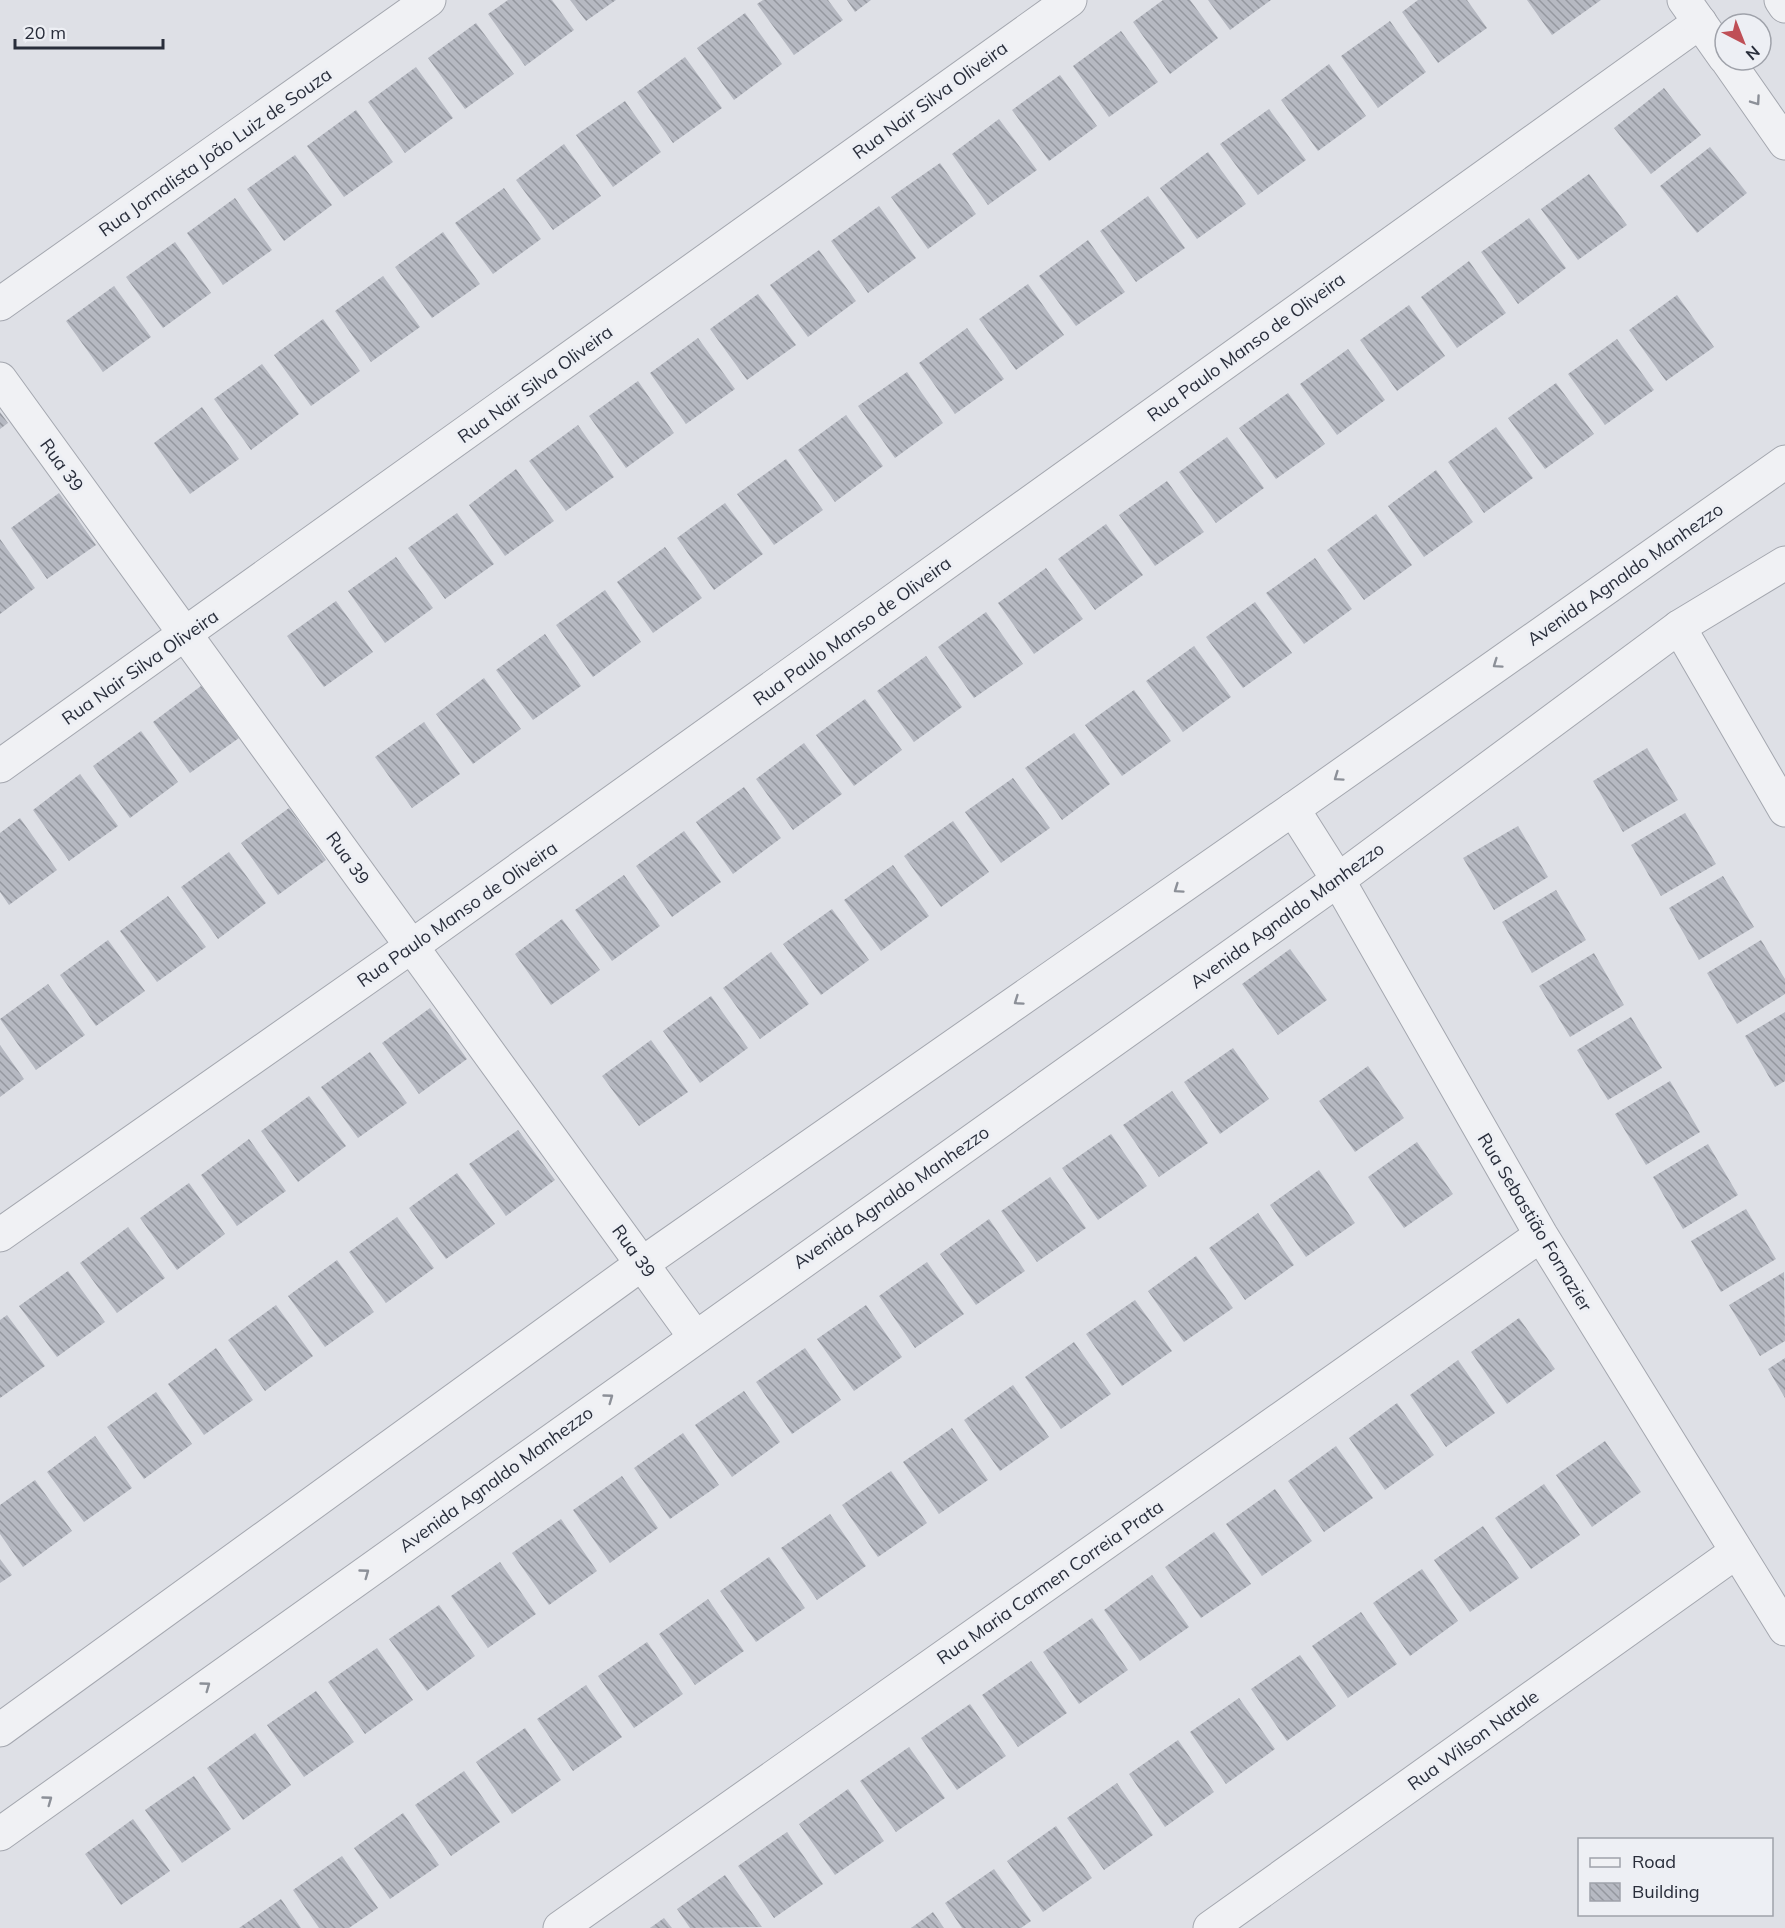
<svg xmlns="http://www.w3.org/2000/svg" width="1785" height="1928" font-family="Mulish,sans-serif">
	<style>
		.building { fill: url(#building-back-hatch) }
		.lines { fill: none; stroke-linecap: round; stroke-linejoin: round }
		.minor-casing { stroke: #a4a7af; stroke-width: 35 }
		.tertiary-casing { stroke: #a4a7af; stroke-width: 35 }
		.minor { stroke: #f0f1f4; stroke-width: 33 }
		.tertiary { stroke: #f0f1f4; stroke-width: 33 }
		.oneway { stroke: #8c9098 }
		.labels { text-anchor: middle; dominant-baseline: central; stroke-width: 6; stroke-linejoin: round; paint-order: stroke }
		.street-label { font-size: 18px; fill: #292e3b; stroke: #edeff4 }
	</style>
	<defs>
		<pattern id="building-back-hatch" width="6" height="6" patternUnits="userSpaceOnUse" patternTransform="scale(1.5)"><rect width="6" height="6" fill="#b6b9c2"/><path d="M-1 5l2 2M0 0l6 6M5-1l2 2" fill="none" stroke="#94979f"/></pattern>
	</defs>
	<rect width="100%" height="100%" fill="#dee0e6"/>
	<path class="building" d="M 508,0 L 552,0 L 574,30 L 525,66 L 488,14 Z
		M 570,0 L 616,0 L 586,21 Z
		M 763,0 L 828,0 L 843,20 L 794,55 L 757,4 Z
		M 847,0 L 871,0 L 855,12 Z
		M 1163,0 L 1190,0 L 1218,38 L 1170,74 L 1133,22 Z
		M 1208,0 L 1271,0 L 1230,30 Z
		M 1418,0 L 1467,0 L 1487,28 L 1438,63 L 1402,12 Z
		M 1527,0 L 1601,0 L 1552,35 Z
		M 745,13 L 782,64 L 734,100 L 697,48 Z
		M 1390,21 L 1426,72 L 1378,108 L 1341,56 Z
		M 476,23 L 514,74 L 465,109 L 428,58 Z
		M 1121,31 L 1158,82 L 1109,117 L 1073,66 Z
		M 685,57 L 722,108 L 673,143 L 637,92 Z
		M 1329,64 L 1366,116 L 1318,151 L 1281,100 Z
		M 416,67 L 453,118 L 405,153 L 368,102 Z
		M 1060,75 L 1097,126 L 1049,161 L 1012,110 Z
		M 1664,88 L 1701,135 L 1651,174 L 1614,128 Z
		M 625,101 L 661,152 L 613,187 L 576,135 Z
		M 1269,109 L 1306,160 L 1258,195 L 1220,144 Z
		M 356,110 L 393,162 L 344,197 L 307,146 Z
		M 999,119 L 1037,170 L 988,205 L 952,154 Z
		M 564,144 L 601,196 L 553,230 L 516,180 Z
		M 1710,147 L 1747,193 L 1697,233 L 1660,186 Z
		M 1208,152 L 1246,204 L 1197,239 L 1160,188 Z
		M 295,155 L 332,205 L 284,241 L 247,189 Z
		M 940,163 L 976,214 L 928,249 L 891,197 Z
		M 1589,174 L 1627,225 L 1578,260 L 1541,209 Z
		M 504,188 L 541,239 L 493,274 L 455,223 Z
		M 1148,196 L 1185,248 L 1136,282 L 1100,231 Z
		M 235,198 L 272,250 L 223,285 L 187,233 Z
		M 879,206 L 916,258 L 868,293 L 831,241 Z
		M 1529,218 L 1566,268 L 1518,304 L 1481,252 Z
		M 443,232 L 480,284 L 432,318 L 395,267 Z
		M 1088,240 L 1125,292 L 1076,326 L 1039,276 Z
		M 175,242 L 211,293 L 163,328 L 126,277 Z
		M 819,250 L 856,301 L 808,337 L 770,285 Z
		M 1469,261 L 1506,313 L 1457,348 L 1421,297 Z
		M 383,276 L 420,327 L 371,362 L 335,311 Z
		M 1028,284 L 1064,335 L 1016,370 L 979,319 Z
		M 114,286 L 151,337 L 103,372 L 66,321 Z
		M 758,294 L 796,345 L 747,380 L 710,329 Z
		M 1677,295 L 1714,347 L 1666,381 L 1629,330 Z
		M 1409,305 L 1445,356 L 1397,391 L 1360,340 Z
		M 323,319 L 360,371 L 311,406 L 274,355 Z
		M 967,328 L 1004,379 L 955,414 L 919,363 Z
		M 698,338 L 735,389 L 686,424 L 650,373 Z
		M 1617,339 L 1654,390 L 1605,425 L 1568,374 Z
		M 1348,349 L 1385,400 L 1337,435 L 1300,384 Z
		M 262,364 L 299,414 L 251,450 L 214,399 Z
		M 907,372 L 943,423 L 895,458 L 858,406 Z
		M 638,381 L 674,433 L 626,468 L 589,416 Z
		M 1556,383 L 1594,434 L 1545,469 L 1508,418 Z
		M 1288,393 L 1325,444 L 1276,479 L 1239,428 Z
		M 202,407 L 239,459 L 190,494 L 154,443 Z
		M 0,412 L 8,423 L 0,429 Z
		M 846,415 L 883,466 L 835,502 L 798,450 Z
		M 578,425 L 614,477 L 566,511 L 529,461 Z
		M 1496,427 L 1533,478 L 1484,513 L 1448,462 Z
		M 1227,437 L 1264,488 L 1216,523 L 1179,472 Z
		M 786,459 L 823,510 L 774,545 L 737,494 Z
		M 516,469 L 554,521 L 505,556 L 469,505 Z
		M 1436,470 L 1473,522 L 1424,557 L 1388,506 Z
		M 1167,481 L 1204,532 L 1155,566 L 1119,515 Z
		M 59,493 L 96,545 L 47,579 L 11,528 Z
		M 725,503 L 763,554 L 714,590 L 677,538 Z
		M 457,513 L 494,564 L 445,599 L 408,548 Z
		M 1376,514 L 1412,565 L 1364,600 L 1327,550 Z
		M 1106,524 L 1143,575 L 1095,610 L 1058,559 Z
		M 0,539 L 35,588 L 0,614 Z
		M 665,547 L 702,598 L 653,633 L 617,582 Z
		M 396,557 L 433,608 L 385,643 L 348,591 Z
		M 1315,558 L 1352,609 L 1304,644 L 1266,593 Z
		M 1046,568 L 1083,619 L 1034,654 L 998,603 Z
		M 605,590 L 641,642 L 593,677 L 556,625 Z
		M 336,601 L 373,652 L 324,687 L 287,636 Z
		M 1255,602 L 1292,653 L 1243,688 L 1206,637 Z
		M 986,612 L 1023,664 L 974,698 L 938,647 Z
		M 545,634 L 581,686 L 533,720 L 496,670 Z
		M 1194,646 L 1231,697 L 1183,732 L 1146,681 Z
		M 926,656 L 962,707 L 914,742 L 877,691 Z
		M 484,678 L 521,729 L 473,764 L 436,714 Z
		M 201,686 L 239,738 L 190,773 L 153,722 Z
		M 1134,690 L 1171,741 L 1122,776 L 1085,725 Z
		M 865,699 L 902,750 L 854,786 L 816,735 Z
		M 424,722 L 460,774 L 412,808 L 375,757 Z
		M 141,731 L 178,782 L 130,818 L 93,766 Z
		M 1074,733 L 1110,784 L 1062,820 L 1025,768 Z
		M 804,743 L 842,794 L 793,830 L 756,779 Z
		M 1647,748 L 1678,800 L 1623,832 L 1593,781 Z
		M 80,774 L 118,826 L 69,861 L 33,810 Z
		M 1013,778 L 1050,828 L 1001,863 L 965,812 Z
		M 744,787 L 781,838 L 733,874 L 696,822 Z
		M 289,808 L 326,860 L 278,895 L 241,843 Z
		M 1685,813 L 1716,864 L 1661,896 L 1631,845 Z
		M 20,818 L 57,870 L 9,905 L 0,892 L 0,833 Z
		M 953,821 L 989,872 L 941,907 L 904,856 Z
		M 1518,826 L 1548,877 L 1494,910 L 1463,858 Z
		M 684,831 L 721,882 L 672,917 L 636,866 Z
		M 229,852 L 266,903 L 218,939 L 181,887 Z
		M 893,865 L 929,916 L 881,951 L 844,900 Z
		M 624,875 L 660,926 L 612,961 L 575,910 Z
		M 1723,876 L 1754,927 L 1699,960 L 1669,908 Z
		M 1556,890 L 1586,940 L 1532,973 L 1502,922 Z
		M 168,896 L 206,947 L 157,982 L 120,931 Z
		M 832,909 L 869,960 L 821,995 L 783,944 Z
		M 562,919 L 600,970 L 551,1005 L 515,954 Z
		M 108,940 L 145,991 L 96,1026 L 60,975 Z
		M 1761,940 L 1785,979 L 1785,994 L 1737,1024 L 1707,973 Z
		M 1290,949 L 1327,1000 L 1278,1035 L 1242,984 Z
		M 771,952 L 809,1004 L 760,1039 L 723,988 Z
		M 1594,953 L 1624,1005 L 1570,1037 L 1539,986 Z
		M 48,984 L 85,1035 L 36,1070 L 0,1019 Z
		M 711,996 L 748,1048 L 700,1083 L 663,1031 Z
		M 430,1008 L 467,1059 L 419,1094 L 382,1043 Z
		M 1785,1012 L 1785,1081 L 1775,1087 L 1745,1036 Z
		M 1631,1017 L 1662,1068 L 1608,1100 L 1577,1050 Z
		M 651,1040 L 688,1092 L 639,1126 L 602,1076 Z
		M 0,1045 L 24,1079 L 0,1097 Z
		M 1233,1048 L 1269,1099 L 1220,1134 L 1184,1082 Z
		M 370,1052 L 407,1103 L 358,1138 L 321,1087 Z
		M 1368,1066 L 1404,1118 L 1355,1152 L 1319,1101 Z
		M 1670,1081 L 1700,1132 L 1646,1165 L 1615,1114 Z
		M 1172,1091 L 1208,1143 L 1159,1177 L 1123,1125 Z
		M 309,1096 L 346,1146 L 298,1182 L 261,1131 Z
		M 518,1130 L 555,1180 L 506,1216 L 469,1164 Z
		M 1111,1134 L 1147,1186 L 1098,1220 L 1062,1168 Z
		M 249,1139 L 286,1191 L 237,1226 L 201,1175 Z
		M 1417,1142 L 1453,1194 L 1404,1228 L 1368,1177 Z
		M 1708,1144 L 1738,1195 L 1683,1229 L 1653,1177 Z
		M 1319,1170 L 1355,1223 L 1306,1257 L 1270,1205 Z
		M 457,1173 L 495,1224 L 446,1259 L 409,1208 Z
		M 1050,1177 L 1086,1228 L 1037,1262 L 1001,1211 Z
		M 189,1183 L 225,1234 L 177,1270 L 140,1218 Z
		M 1746,1209 L 1776,1259 L 1721,1292 L 1691,1241 Z
		M 1258,1213 L 1294,1265 L 1245,1300 L 1209,1248 Z
		M 397,1217 L 434,1268 L 386,1303 L 349,1252 Z
		M 989,1219 L 1025,1271 L 976,1305 L 940,1254 Z
		M 128,1227 L 165,1278 L 117,1313 L 80,1263 Z
		M 1196,1256 L 1233,1308 L 1184,1342 L 1148,1291 Z
		M 337,1260 L 374,1312 L 325,1347 L 288,1296 Z
		M 927,1262 L 964,1314 L 915,1348 L 879,1296 Z
		M 68,1271 L 105,1322 L 57,1357 L 19,1306 Z
		M 1784,1272 L 1785,1341 L 1760,1356 L 1729,1305 Z
		M 1135,1300 L 1172,1351 L 1122,1386 L 1086,1334 Z
		M 276,1305 L 313,1356 L 265,1391 L 228,1340 Z
		M 866,1305 L 902,1357 L 854,1391 L 817,1339 Z
		M 7,1315 L 45,1366 L 0,1398 L 0,1320 Z
		M 1519,1318 L 1555,1369 L 1507,1404 L 1471,1352 Z
		M 1074,1342 L 1111,1394 L 1061,1429 L 1025,1377 Z
		M 216,1348 L 253,1400 L 204,1435 L 168,1384 Z
		M 805,1348 L 841,1400 L 792,1434 L 756,1382 Z
		M 1785,1358 L 1785,1398 L 1768,1369 Z
		M 1458,1360 L 1495,1413 L 1446,1447 L 1410,1395 Z
		M 1013,1385 L 1049,1437 L 1000,1471 L 964,1420 Z
		M 744,1391 L 780,1442 L 732,1477 L 695,1425 Z
		M 156,1392 L 192,1444 L 144,1479 L 107,1427 Z
		M 1397,1403 L 1434,1455 L 1385,1490 L 1349,1438 Z
		M 952,1428 L 988,1480 L 939,1514 L 903,1462 Z
		M 683,1433 L 719,1485 L 670,1519 L 634,1468 Z
		M 95,1436 L 132,1488 L 84,1522 L 47,1472 Z
		M 1605,1441 L 1641,1492 L 1592,1527 L 1556,1475 Z
		M 1336,1446 L 1373,1498 L 1324,1532 L 1288,1481 Z
		M 891,1471 L 927,1523 L 878,1557 L 842,1505 Z
		M 622,1476 L 658,1528 L 610,1563 L 573,1510 Z
		M 35,1480 L 72,1531 L 23,1567 L 0,1534 L 0,1505 Z
		M 1544,1484 L 1580,1535 L 1531,1569 L 1495,1518 Z
		M 1275,1489 L 1312,1541 L 1262,1576 L 1226,1524 Z
		M 830,1514 L 866,1566 L 817,1600 L 781,1548 Z
		M 561,1519 L 597,1571 L 549,1605 L 512,1553 Z
		M 1483,1526 L 1519,1578 L 1470,1612 L 1434,1560 Z
		M 1214,1532 L 1251,1584 L 1201,1618 L 1165,1567 Z
		M 769,1557 L 805,1608 L 756,1642 L 720,1591 Z
		M 0,1559 L 12,1575 L 0,1583 Z
		M 500,1562 L 536,1614 L 488,1648 L 451,1596 Z
		M 1422,1569 L 1458,1621 L 1410,1656 L 1373,1603 Z
		M 1152,1575 L 1189,1627 L 1140,1661 L 1104,1610 Z
		M 708,1599 L 744,1651 L 695,1685 L 659,1634 Z
		M 439,1605 L 475,1656 L 427,1691 L 389,1639 Z
		M 1361,1612 L 1397,1664 L 1348,1698 L 1312,1646 Z
		M 1092,1618 L 1128,1670 L 1079,1704 L 1043,1652 Z
		M 647,1642 L 683,1694 L 634,1728 L 598,1676 Z
		M 377,1648 L 413,1700 L 365,1734 L 328,1682 Z
		M 1300,1655 L 1336,1706 L 1287,1741 L 1251,1689 Z
		M 1031,1661 L 1067,1713 L 1018,1747 L 982,1695 Z
		M 586,1685 L 622,1737 L 573,1771 L 537,1719 Z
		M 316,1691 L 354,1742 L 304,1777 L 267,1725 Z
		M 1239,1698 L 1275,1749 L 1226,1784 L 1190,1732 Z
		M 970,1704 L 1006,1756 L 957,1790 L 921,1738 Z
		M 525,1728 L 561,1780 L 512,1814 L 476,1762 Z
		M 255,1733 L 291,1785 L 243,1820 L 207,1768 Z
		M 1178,1740 L 1214,1792 L 1165,1827 L 1129,1774 Z
		M 909,1747 L 945,1798 L 896,1832 L 860,1781 Z
		M 464,1771 L 500,1822 L 451,1856 L 415,1805 Z
		M 194,1776 L 231,1829 L 182,1863 L 145,1810 Z
		M 1117,1783 L 1153,1835 L 1104,1870 L 1067,1818 Z
		M 848,1789 L 884,1841 L 835,1875 L 799,1824 Z
		M 403,1813 L 439,1865 L 390,1899 L 354,1848 Z
		M 133,1819 L 170,1871 L 121,1905 L 85,1854 Z
		M 1056,1826 L 1092,1878 L 1043,1912 L 1007,1861 Z
		M 787,1832 L 823,1884 L 774,1918 L 738,1866 Z
		M 342,1856 L 378,1908 L 349,1928 L 319,1928 L 293,1890 Z
		M 994,1869 L 1031,1921 L 1021,1928 L 962,1928 L 945,1903 Z
		M 725,1875 L 762,1927 L 690,1928 L 677,1909 Z
		M 281,1899 L 301,1928 L 239,1928 Z
		M 933,1912 L 944,1928 L 911,1928 Z
		M 664,1918 L 672,1928 L 650,1928 Z"/>
	<g class="lines">
		<g class="minor-casing">
			<path id="minor" d="M 0,304 L 429,0
				M 0,379 L 695,1337
				M 1679,627 L 1785,810
				M 0,766 L 1070,0
				M 1293,809 L 1338,880 L 1541,1235 L 1785,1629
				M 0,1235 L 412,946 L 1700,22
				M 560,1928 L 1541,1235
				M 1210,1928 L 1736,1552"/>
		</g>
		<g class="tertiary-casing">
			<path id="tertiary" d="M 1684,0 L 1725,58
				M 1781,0 L 1785,6
				M 1727,60 L 1785,143
				M 0,1730 L 643,1263 L 1293,809 L 1785,462
				M 0,1834 L 1338,880 L 1679,627 L 1785,563"/>
		</g>
		<use href="#minor" class="minor"/>
		<use href="#tertiary" class="tertiary"/>
	</g>
	<defs><path id="oneway-chevron" d="M-2-3.5L2.5 0L-2 3.5" fill="none" stroke-width="1.6" stroke-linecap="round" stroke-linejoin="round" transform="scale(1.5)"/></defs>
	<g class="oneway">
		<use href="#oneway-chevron" transform="translate(1756 101) rotate(55)"/>
		<use href="#oneway-chevron" transform="translate(1497 664) rotate(145)"/>
		<use href="#oneway-chevron" transform="translate(1338 777) rotate(145)"/>
		<use href="#oneway-chevron" transform="translate(1178 889) rotate(145)"/>
		<use href="#oneway-chevron" transform="translate(1018 1001) rotate(145)"/>
		<use href="#oneway-chevron" transform="translate(609 1398) rotate(-36)"/>
		<use href="#oneway-chevron" transform="translate(365 1573) rotate(-36)"/>
		<use href="#oneway-chevron" transform="translate(206 1686) rotate(-36)"/>
		<use href="#oneway-chevron" transform="translate(48 1800) rotate(-36)"/>
	</g>
	<g class="labels">
		<g class="street-label">
			<text transform="translate(930 100) rotate(-36)">Rua Nair Silva Oliveira</text>
			<text transform="translate(215 152) rotate(-35)">Rua Jornalista João Luiz de Souza</text>
			<text transform="translate(1246 347) rotate(-36)">Rua Paulo Manso de Oliveira</text>
			<text transform="translate(535 384) rotate(-36)">Rua Nair Silva Oliveira</text>
			<text transform="translate(62 465) rotate(54)">Rua 39</text>
			<text transform="translate(1625 574) rotate(-35)">Avenida Agnaldo Manhezzo</text>
			<text transform="translate(852 631) rotate(-36)">Rua Paulo Manso de Oliveira</text>
			<text transform="translate(140 667) rotate(-35)">Rua Nair Silva Oliveira</text>
			<text transform="translate(348 858) rotate(54)">Rua 39</text>
			<text transform="translate(457 914) rotate(-35)">Rua Paulo Manso de Oliveira</text>
			<text transform="translate(1287 915) rotate(-36)">Avenida Agnaldo Manhezzo</text>
			<text transform="translate(891 1197) rotate(-35)">Avenida Agnaldo Manhezzo</text>
			<text transform="translate(1535 1222) rotate(59)">Rua Sebastião Fornazier</text>
			<text transform="translate(634 1251) rotate(54)">Rua 39</text>
			<text transform="translate(496 1479) rotate(-36)">Avenida Agnaldo Manhezzo</text>
			<text transform="translate(1050 1582) rotate(-35)">Rua Maria Carmen Correia Prata</text>
			<text transform="translate(1473 1740) rotate(-36)">Rua Wilson Natale</text>
		</g>
	</g>
	<rect x="1578" y="1838" width="195" height="78" fill="#edeff4" stroke="#9fa2aa" stroke-width="1.5"/>
	<rect x="1590" y="1858" width="30" height="9" fill="#f0f1f4" stroke="#9fa2aa" stroke-width="1.5"/>
	<text x="1632" y="1868" font-size="18" fill="#292e3b">Road</text>
	<rect x="1590" y="1883" width="30" height="18" fill="url(#building-back-hatch)" stroke="#9fa2aa" stroke-width="1.5"/>
	<text x="1632" y="1898" font-size="18" fill="#292e3b">Building</text>
	<g transform="translate(1743 42) rotate(138)"><circle r="28" fill="#edeff4" stroke="#9fa2aa" stroke-width="1.5"/>
	<path d="M0-4.5L10 22L0 15L-10 22Z" fill="#bf4f56"/>
	<text y="-9" font-size="16" font-weight="bold" text-anchor="middle" fill="#292e3b">N</text>
	</g>
	<path d="M15 39v9h148v-9" fill="none" stroke="#292e3b" stroke-width="3"/>
	<text x="24" y="39" font-size="18" fill="#292e3b" stroke="#edeff4" stroke-width="4.5" paint-order="stroke">20 m</text>
</svg>
